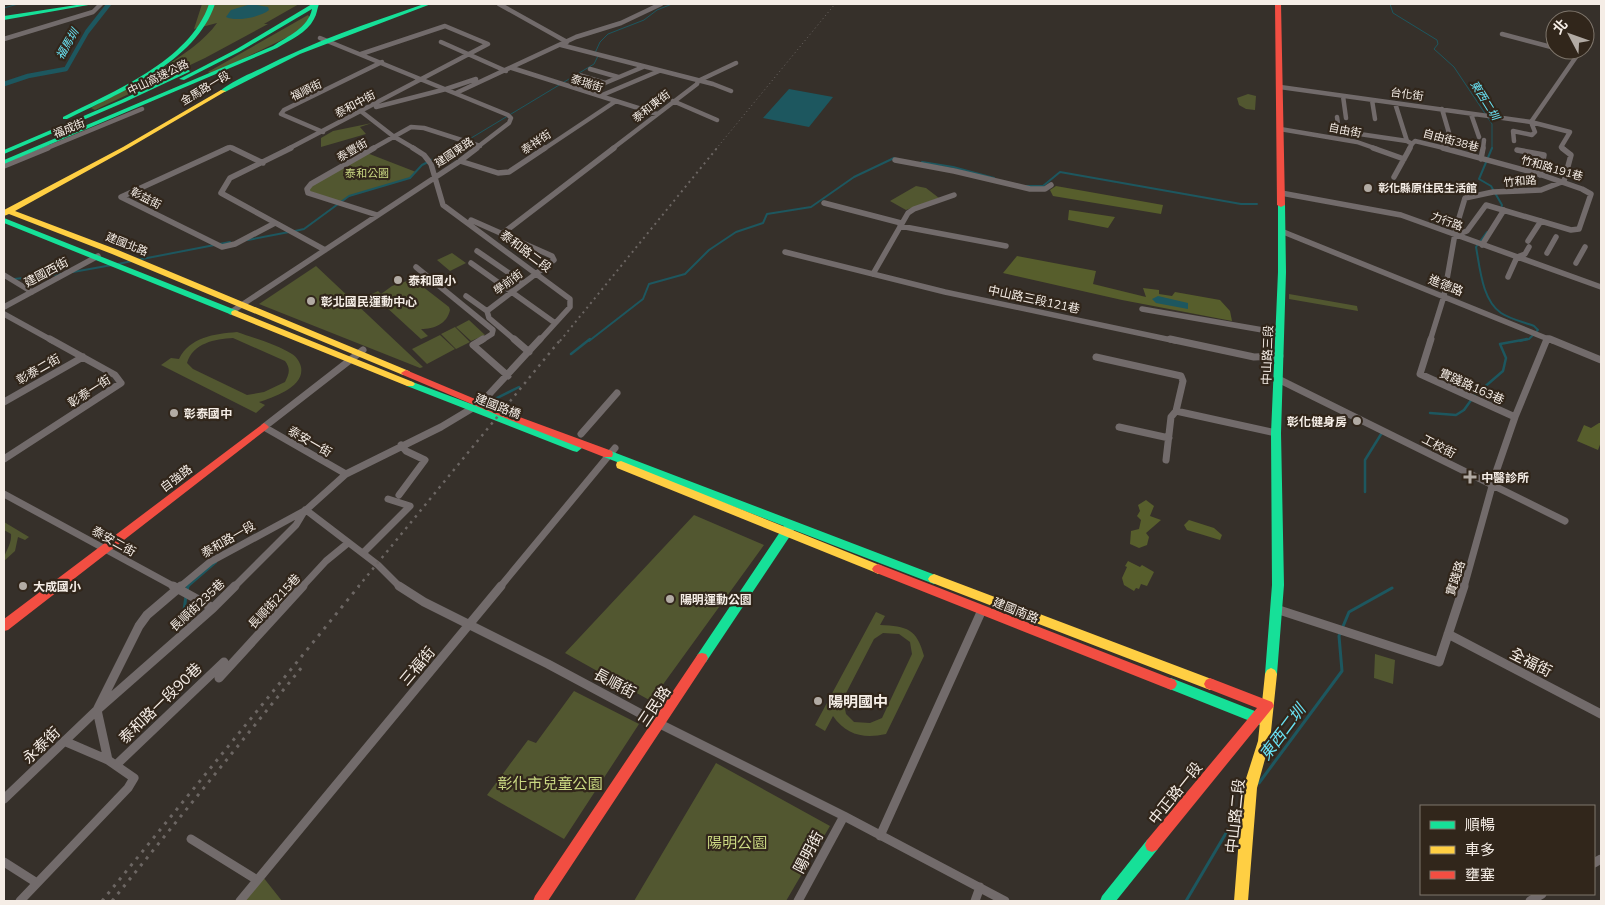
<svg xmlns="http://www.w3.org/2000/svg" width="1605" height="905" font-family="Mulish,'Noto Sans TC',sans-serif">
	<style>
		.green { fill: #525730; fill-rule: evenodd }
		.forest { fill: #575e2c }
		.water { fill: #1d575f }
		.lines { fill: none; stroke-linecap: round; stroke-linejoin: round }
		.stream-far3 { stroke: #1d575f; stroke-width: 1 }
		.stream-far2 { stroke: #1d575f; stroke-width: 2 }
		.stream-far1 { stroke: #1d575f; stroke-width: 2.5 }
		.stream { stroke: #1d575f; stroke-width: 3 }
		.canal { stroke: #1d575f; stroke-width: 4.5 }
		.street-far3 { stroke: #726b6b; stroke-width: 4.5 }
		.street-far2 { stroke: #726b6b; stroke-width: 5.5 }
		.street-far1 { stroke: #726b6b; stroke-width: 7 }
		.street { stroke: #726b6b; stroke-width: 9 }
		.fast { fill: #16e098; fill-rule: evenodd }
		.slow { fill: #ffcf43; fill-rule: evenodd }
		.jam { fill: #f24e42; fill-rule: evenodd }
		.rail-far3 { stroke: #6c6663; stroke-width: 1; stroke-dasharray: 1 3; stroke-linecap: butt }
		.rail-far2 { stroke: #6c6663; stroke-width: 2; stroke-dasharray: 2 4; stroke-linecap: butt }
		.rail-far1 { stroke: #6c6663; stroke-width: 2.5; stroke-dasharray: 2.5 5; stroke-linecap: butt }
		.rail { stroke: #6c6663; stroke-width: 3; stroke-dasharray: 3 6; stroke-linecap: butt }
		.poi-dot { fill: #b2aba4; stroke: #31261b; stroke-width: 2 }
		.labels { text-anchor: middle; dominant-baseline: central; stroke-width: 4.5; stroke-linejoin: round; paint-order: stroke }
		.far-water-label { font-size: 11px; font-style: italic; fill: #69e2f4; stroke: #31261b }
		.far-street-label { font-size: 11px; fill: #f5ede6; stroke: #31261b }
		.far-park-label { font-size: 11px; fill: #cad882; stroke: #31261b }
		.far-poi-label { font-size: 11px; font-weight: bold; fill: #f5ede6; stroke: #31261b; text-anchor: start }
		.street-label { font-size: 12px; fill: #f5ede6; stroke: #31261b }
		.poi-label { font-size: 12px; font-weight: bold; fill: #f5ede6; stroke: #31261b; text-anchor: start }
		.near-street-label { font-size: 15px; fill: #f5ede6; stroke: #31261b }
		.near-poi-label { font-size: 15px; font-weight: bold; fill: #f5ede6; stroke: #31261b; text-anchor: start }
		.near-park-label { font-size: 15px; fill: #cad882; stroke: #31261b }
		.near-water-label { font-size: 16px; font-style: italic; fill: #69e2f4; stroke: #31261b }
	</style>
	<rect width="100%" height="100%" fill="#36302a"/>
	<path class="green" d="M 202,4 L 299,4 L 264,24 L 268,24 L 205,58 L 95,110 L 91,108 C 126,88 194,56 217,23 L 194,29 Z
		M 308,15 L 310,18 L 296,33 L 212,74 L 208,72 Z
		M 1248,94 L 1256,96 L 1255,110 L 1246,109 L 1239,105 L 1237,98 Z
		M 372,123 L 360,127 L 366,134 L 321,147 L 321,138 L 333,131 Z
		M 367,153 L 416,172 L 410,178 L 349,196 L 340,204 L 308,193 L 311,184 Z
		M 916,186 L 926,188 L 939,198 L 906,210 L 890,201 Z
		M 452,253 L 466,263 L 450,271 L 437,260 Z
		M 316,266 L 423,367 L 420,368 L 259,304 Z
		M 407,281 L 418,283 L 449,307 L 450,310 C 447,324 434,329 421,329 L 428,336 L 421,339 L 372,294 L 378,291 L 381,294 L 392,286 Z
		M 1289,294 L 1357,306 L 1358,311 L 1289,299 Z
		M 469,320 L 485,335 L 471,341 L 456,327 Z
		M 455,327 L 470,342 L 456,349 L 441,334 Z
		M 237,332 C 254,338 278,345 292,354 C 296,356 300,362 301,367 C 305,387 273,397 259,402 L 265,405 L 256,413 L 161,365 L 171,358 L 179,359 C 190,337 214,334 237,332 ZM 233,338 L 285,361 C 291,369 289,374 285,382 L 264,392 L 247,395 L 193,369 L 187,363 C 193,343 215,339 233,338 Z
		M 440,335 L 455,349 L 427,364 L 412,349 Z
		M 694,515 L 764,545 L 651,701 L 565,653 Z
		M 4,522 L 29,537 L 25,540 L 18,537 L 15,551 L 4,561 C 4,551 12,546 11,534 L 4,530 Z
		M 876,612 L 885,616 L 880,625 C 907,626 917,629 924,656 L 886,734 C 864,739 846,735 833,716 L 825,731 L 815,725 ZM 883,633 L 899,634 L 910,642 L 912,654 L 882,718 L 870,723 L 854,722 L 846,714 L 843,699 L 874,639 Z
		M 1375,654 L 1395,660 L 1393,684 L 1374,678 Z
		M 574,691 L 639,724 L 564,839 L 487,795 L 528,740 L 536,743 Z
		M 716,763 L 830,826 L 786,901 L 634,901 Z
		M 263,877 L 282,901 L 243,901 Z"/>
	<path class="forest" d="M 1056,186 L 1163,205 L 1161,214 L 1053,196 L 1050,190 Z
		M 1069,210 L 1115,217 L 1108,228 L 1068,220 Z
		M 1017,256 L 1096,271 L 1093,284 L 1146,297 L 1143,288 L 1159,290 L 1159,294 L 1172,296 L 1175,292 L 1220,300 L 1230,311 L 1232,321 L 1122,300 L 1003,273 Z
		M 1599,423 L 1601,423 L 1601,442 L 1598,450 L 1577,441 L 1584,425 L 1591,428 Z
		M 1146,500 L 1154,506 L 1150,516 L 1161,520 L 1146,533 L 1149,537 L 1147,545 L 1139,548 L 1130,544 L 1131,531 L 1139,529 L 1141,520 L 1137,516 L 1140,511 L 1138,505 Z
		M 1189,520 L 1214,528 L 1222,535 L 1220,540 L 1187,530 L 1184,525 Z
		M 1128,561 L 1140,567 L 1142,565 L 1154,572 L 1147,586 L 1141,584 L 1139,589 L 1136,588 L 1134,591 L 1124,585 L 1122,578 L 1127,567 L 1125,566 Z"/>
	<path class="water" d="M 251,4 L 268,7 L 269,10 C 261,17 236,22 226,17 L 231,10 Z
		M 789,89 L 833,97 L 809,127 L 763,118 Z
		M 1158,296 L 1188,303 L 1188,309 L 1156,303 L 1152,299 Z"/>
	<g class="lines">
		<path class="stream-far3" d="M 1390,4 L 1393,13 L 1437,40 L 1438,44 L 1434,49 L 1454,67 L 1492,124 L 1492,149
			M 4,8 L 18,4
			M 453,149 L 594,64 L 598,56 L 595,53 L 600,42 L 608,34 L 644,20 L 657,10 L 672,4"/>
		<path class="stream-far2" d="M 1492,148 L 1479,179 L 1491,186 L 1502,205 L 1501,209
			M 922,162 L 953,167 L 994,178
			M 1026,186 L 1043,186 L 1060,172 L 1241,204 L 1257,204
			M 295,231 L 304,229 L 349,196 L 410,178 L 422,165 L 455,148
			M 1487,232 L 1476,247 C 1480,268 1482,300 1501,313 C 1510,319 1523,322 1534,326 L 1538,330 L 1529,339 L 1520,341
			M 248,240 L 289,232
			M 137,260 L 230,242
			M 118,264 L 132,261
			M 73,272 L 112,265
			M 14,279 L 61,274
			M 589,341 L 643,299 L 649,284 L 685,274 L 709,250 L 736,232 L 763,223 L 767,214 L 811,207 L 854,177 L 894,158"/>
		<path class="stream-far1" d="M 571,354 L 590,339
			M 485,404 L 519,387
			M 1430,413 L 1456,415 L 1464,410 L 1474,396 L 1503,371 L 1506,358 L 1500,344 L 1527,339
			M 1365,492 L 1365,460 L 1383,431
			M 187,587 L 216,562"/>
		<path class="stream" d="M 187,591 L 188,586
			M 183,617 L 186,596
			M 1259,783 L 1342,671 L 1339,636 L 1349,612 L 1392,588
			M 1186,901 L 1242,806"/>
		<path class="canal" d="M 4,84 L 28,76 L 66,69 L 87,32 L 109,4"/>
		<path class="street-far3" d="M 499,4 L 567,42
			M 1502,34 L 1555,48
			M 320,38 L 508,115 L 511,118 L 509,123 L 475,149
			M 4,39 L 93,12 L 101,4
			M 441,42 L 506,71
			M 561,45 L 713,84 L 731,91
			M 1563,50 L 1576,54 L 1576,57 L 1531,122 L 1570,132 L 1561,147 L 1564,149
			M 512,68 L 657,114
			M 590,69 L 618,77
			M 579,75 L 605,83 L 643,67
			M 1280,87 L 1531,122 L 1535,132 L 1532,135 L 1513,131 L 1514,141
			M 456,93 L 576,37 L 621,23 L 661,4
			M 600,96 L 659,71
			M 1343,96 L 1346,118
			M 1372,100 L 1375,119
			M 673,101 L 717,120
			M 1395,103 L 1407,141
			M 376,107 L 446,89 L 476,79
			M 1442,109 L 1449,133 L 1442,148
			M 362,112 L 393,136 L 415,149
			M 1471,114 L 1479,137
			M 1337,117 L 1339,131 L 1407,141 L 1412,144 L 1409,149
			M 1280,129 L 1357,142 L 1377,149
			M 323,132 L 281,114 L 284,110 L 382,62
			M 1412,144 L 1415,141 L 1448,149
			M 45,149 L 142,109
			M 225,149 L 230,147 L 234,149
			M 288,149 L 488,44 L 445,26 L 361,54
			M 372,149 L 411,127 L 424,128 L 480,146
			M 544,149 L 616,101
			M 612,149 L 697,84 L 698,81 L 736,63
			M 1483,149 L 1484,140"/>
		<path class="street-far2" d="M 228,148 L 121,197 L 222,247 L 235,244 L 275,223
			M 232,148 L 263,163
			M 291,148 L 230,178 L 221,193 L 325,250
			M 374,148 L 311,184 L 307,189 L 308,193 L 377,215
			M 413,148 L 424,155 L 431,164 L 443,205 L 570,299 L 570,307 L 539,341
			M 1373,148 L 1404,159
			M 1443,148 L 1539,174 L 1582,189 L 1591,194 L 1579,229 L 1571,230 L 1486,205 L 1467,231 L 1456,235
			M 1517,150 L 1544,155 L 1540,175
			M 1481,159 L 1483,148
			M 895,160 L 954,171 L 1030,189 L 1045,189 L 1051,185
			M 460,161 L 498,173 L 509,172 L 545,148
			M 4,166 L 48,148
			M 1394,177 L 1410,148
			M 1281,193 L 1401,215 L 1601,287
			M 824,203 L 901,223
			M 471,220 L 552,256 L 554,260 L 487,311
			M 900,226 L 1006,246
			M 1281,231 L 1553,341
			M 503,233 L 614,148
			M 1528,241 L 1541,221
			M 1482,245 L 1504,210
			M 477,251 L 522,282
			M 785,252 L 945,292 L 1176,341
			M 1547,253 L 1556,237
			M 471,263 L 555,323
			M 1576,263 L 1585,247
			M 416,267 L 493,330 L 492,334 L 481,341
			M 873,274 L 908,213 L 914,209 L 954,195
			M 4,275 L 32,292
			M 1508,277 L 1517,257 L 1525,254 L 1529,247
			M 466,296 L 487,311 L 489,318 L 516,341
			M 4,307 L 98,256
			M 1142,309 L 1280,333
			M 231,312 L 460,161 L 477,148
			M 4,314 L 53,341
			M 1430,341 L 1444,296 L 1456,228 L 1465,198 L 1493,192 L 1541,190 L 1564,181 L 1571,155 L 1562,148
			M 1547,341 L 1548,338"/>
		<path class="street-far1" d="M 483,339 L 473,345 L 508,376
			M 514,339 L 529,352
			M 1170,339 L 1254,357 L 1280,356
			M 1431,339 L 1420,374 L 1515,417
			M 1550,339 L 1601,360
			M 1096,357 L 1181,376 L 1183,381 L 1176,411 L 1171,417 L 1166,460
			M 1278,379 L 1565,521
			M 4,402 L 83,357
			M 1176,411 L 1276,433
			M 1119,427 L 1169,438
			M 581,434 L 617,393
			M 4,459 L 121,383 L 115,375 L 50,339
			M 346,474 L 264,427 L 363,350
			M 4,494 L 175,587
			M 399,495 L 425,460 L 406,451 L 401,445
			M 306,510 L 378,565 L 400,587
			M 363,553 L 410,506 L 388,499
			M 180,587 L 210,562 L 306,510 L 346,474 L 441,427 L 481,403 L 540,339
			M 234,587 L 296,525 L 305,510
			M 302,587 L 326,561 L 348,543
			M 500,587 L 615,448
			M 1464,587 L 1496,472 L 1515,417 L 1547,339"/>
		<path class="street" d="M 173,586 L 213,608
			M 399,586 L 424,602 L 548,664 L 660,724 L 844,816 L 1005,901
			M 1276,609 L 1439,662 L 1464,586
			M 1448,634 L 1601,714
			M 219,678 L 303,586
			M 108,760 L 97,710 L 139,626 L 147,615 L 181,586
			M 116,765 L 224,662
			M 4,799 L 97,710 L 213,608 L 235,586
			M 880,836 L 982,610
			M 191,839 L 257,880
			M 4,862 L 37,883
			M 1594,863 L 1601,859
			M 20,901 L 128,788 L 134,778 L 108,760 L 64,741
			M 240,901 L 501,586
			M 798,901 L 844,816
			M 975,901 L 980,887
			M 1530,901 L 1542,894"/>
		<path class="fast" d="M 83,4 L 94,4 L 4,20 L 4,16 Z
			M 209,4 L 215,4 C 196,62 118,94 67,119 L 63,119 L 63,117 C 112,92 190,61 209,4 Z
			M 312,4 L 319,4 C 317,9 317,14 314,19 C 307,33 290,40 277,48 L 4,164 L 4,160 L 273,46 C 288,36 308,28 312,9 L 239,52 L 184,80 L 179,79 L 235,50 Z
			M 424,4 L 431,4 L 300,54 L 225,92 L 220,91 C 231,82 247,75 260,69 C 312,42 368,23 424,4 Z
			M 187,69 L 190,71 L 189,72 L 125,102 L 4,154 L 4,150 L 121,100 Z
			M 1278,203 L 1284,203 L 1285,205 L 1286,272 L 1281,433 L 1284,585 L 1277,674 L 1275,678 L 1271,680 L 1267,678 L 1265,674 L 1272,585 L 1271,433 L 1278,272 Z
			M 4,218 L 238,311 L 239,313 L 238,315 L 232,315 L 4,223 Z
			M 410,381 L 581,445 L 582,448 L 577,452 L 573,451 L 407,386 L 405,384 L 407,382 Z
			M 608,450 L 938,576 L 940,579 L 938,582 L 934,584 L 794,530 L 706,662 L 702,663 L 698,662 L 696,658 L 698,654 L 784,526 L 604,457 L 603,454 L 604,451 Z
			M 1171,678 L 1265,715 L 1266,719 L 1265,723 L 1260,725 L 1167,688 L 1165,684 L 1167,680 Z
			M 1152,838 L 1157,840 L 1159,845 L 1157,850 L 1116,901 L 1100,901 L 1102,896 L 1147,840 Z"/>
		<path class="slow" d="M 221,90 L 226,91 L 127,149 L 15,211 L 118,250 L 409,371 L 411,373 L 409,375 L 403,375 L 112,254 L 9,214 L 4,216 L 4,210 L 123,147 Z
			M 235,310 L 413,382 L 415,384 L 413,386 L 407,386 L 232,315 L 231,313 L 232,311 Z
			M 621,461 L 882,566 L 884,569 L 882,572 L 878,574 L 874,572 L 617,468 L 616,465 L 617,462 Z
			M 934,574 L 1214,680 L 1216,684 L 1214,688 L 1210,690 L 930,582 L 928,579 L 930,576 Z
			M 1271,668 L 1275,670 L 1277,674 L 1270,741 L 1257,788 L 1248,901 L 1234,901 L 1243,788 L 1258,741 L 1265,674 L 1267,670 Z"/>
		<path class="jam" d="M 1275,4 L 1281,4 L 1285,205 L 1281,207 L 1277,205 Z
			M 406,370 L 506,412 L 612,451 L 613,454 L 612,457 L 604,457 L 500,416 L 403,375 L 401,373 Z
			M 264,423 L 267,425 L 269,427 L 267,429 L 8,630 L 4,631 L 4,619 Z
			M 878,564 L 1175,680 L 1177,684 L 1175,688 L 1171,690 L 874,572 L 872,569 L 874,566 Z
			M 702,653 L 706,654 L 708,658 L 706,662 L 548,901 L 533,901 L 535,896 L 698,654 Z
			M 1210,678 L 1272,702 L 1274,706 L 1157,850 L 1152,852 L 1147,850 L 1145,845 L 1147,840 L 1257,708 L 1206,688 L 1204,684 L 1206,680 Z"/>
		<path class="rail-far3" d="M 716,149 L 835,4"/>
		<path class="rail-far2" d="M 560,341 L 717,148"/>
		<path class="rail-far1" d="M 358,587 L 561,339"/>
		<path class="rail" d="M 102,901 L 359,586
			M 112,901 L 302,667"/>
	</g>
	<g class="poi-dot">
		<circle cx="1368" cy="188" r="5"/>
		<circle cx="398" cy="280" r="5"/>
		<circle cx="311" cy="301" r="5"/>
		<circle cx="174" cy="413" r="5"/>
		<circle cx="1357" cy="421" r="5"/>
		<path d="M1467.5 469.5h5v5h5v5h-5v5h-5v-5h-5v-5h5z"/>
		<circle cx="23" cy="586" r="5"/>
		<circle cx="670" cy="599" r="5"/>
		<circle cx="818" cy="701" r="5"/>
	</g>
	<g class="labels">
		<g class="far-water-label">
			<text transform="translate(67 44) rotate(-60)">福馬圳</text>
			<text transform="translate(1485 100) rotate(58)">東西二圳</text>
		</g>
		<g class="far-street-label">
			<text transform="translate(158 77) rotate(-26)">中山高速公路</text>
			<text transform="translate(587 83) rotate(18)">泰瑞街</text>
			<text transform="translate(205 88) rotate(-31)">金馬路一段</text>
			<text transform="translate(306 90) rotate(-26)">福順街</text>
			<text transform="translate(1407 94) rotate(8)">台化街</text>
			<text transform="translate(355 104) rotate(-28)">泰和中街</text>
			<text transform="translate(651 106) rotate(-38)">泰和東街</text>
			<text transform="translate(69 128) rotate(-22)">福成街</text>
			<text transform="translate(1345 130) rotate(11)">自由街</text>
			<text transform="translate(1451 140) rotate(15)">自由街38巷</text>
			<text transform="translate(536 142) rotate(-34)">泰祥街</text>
			<text transform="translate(352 150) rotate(-30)">泰豐街</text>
			<text transform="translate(454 152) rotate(-34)">建國東路</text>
			<text transform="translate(1552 168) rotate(16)">竹和路191巷</text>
			<text transform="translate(1520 181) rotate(-4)">竹和路</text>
			<text transform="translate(146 198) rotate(27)">彰益街</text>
			<text transform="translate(1447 221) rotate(20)">力行路</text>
			<text transform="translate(127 244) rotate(22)">建國北路</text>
			<text transform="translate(508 282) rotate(-37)">學前街</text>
		</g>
		<g class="far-park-label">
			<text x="367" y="173">泰和公園</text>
		</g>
		<g class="far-poi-label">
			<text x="1378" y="188">彰化縣原住民生活館</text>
		</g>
		<g class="street-label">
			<text transform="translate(526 251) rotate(37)">泰和路二段</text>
			<text transform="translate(46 272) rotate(-28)">建國西街</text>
			<text transform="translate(1446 285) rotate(22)">進德路</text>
			<text transform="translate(1034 299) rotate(12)">中山路三段121巷</text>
			<text transform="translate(1267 355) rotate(-88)">中山路三段</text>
			<text transform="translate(38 369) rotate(-30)">彰泰二街</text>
			<text transform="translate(1472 386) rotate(24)">實踐路163巷</text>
			<text transform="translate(89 391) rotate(-33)">彰泰一街</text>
			<text transform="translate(498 406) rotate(21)">建國路橋</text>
			<text transform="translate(310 441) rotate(30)">泰安一街</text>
			<text transform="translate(1439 446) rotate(27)">工校街</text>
			<text transform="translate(176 478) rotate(-37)">自強路</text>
			<text transform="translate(228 539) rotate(-30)">泰和路一段</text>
			<text transform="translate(114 541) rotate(29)">泰安二街</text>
			<text transform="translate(1455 578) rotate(-72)">實踐路</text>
			<text transform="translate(274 601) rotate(-47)">長順街215巷</text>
			<text transform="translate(197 605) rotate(-43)">長順街235巷</text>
			<text transform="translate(1016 610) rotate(22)">建國南路</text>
		</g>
		<g class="poi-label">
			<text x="408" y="280">泰和國小</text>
			<text x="321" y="301">彰北國民運動中心</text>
			<text x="184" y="413">彰泰國中</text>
			<text x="1347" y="421" text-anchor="end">彰化健身房</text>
			<text x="1481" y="477">中醫診所</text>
			<text x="33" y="586">大成國小</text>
			<text x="680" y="599">陽明運動公園</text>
		</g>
		<g class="near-street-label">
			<text transform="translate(1531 662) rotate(27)">全福街</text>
			<text transform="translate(417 666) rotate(-50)">三福街</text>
			<text transform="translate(615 683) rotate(28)">長順街</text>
			<text transform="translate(160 703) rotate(-44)">泰和路一段90巷</text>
			<text transform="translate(654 706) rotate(-56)">三民路</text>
			<text transform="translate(41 745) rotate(-44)">永泰街</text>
			<text transform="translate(1175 793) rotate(-51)">中正路一段</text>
			<text transform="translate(1235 816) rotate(-84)">中山路二段</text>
			<text transform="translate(808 852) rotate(-62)">陽明街</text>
		</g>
		<g class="near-poi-label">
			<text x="828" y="701">陽明國中</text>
		</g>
		<g class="near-park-label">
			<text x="550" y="783">彰化市兒童公園</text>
			<text x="737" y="842">陽明公園</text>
		</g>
		<g class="near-water-label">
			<text transform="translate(1282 732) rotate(-53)">東西二圳</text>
		</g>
	</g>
	<rect width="1605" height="905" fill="none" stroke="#f5ede6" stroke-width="10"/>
	<rect x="1420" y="805" width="175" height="90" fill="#31261b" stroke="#7f766c"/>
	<rect x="1430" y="821" width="25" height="8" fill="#16e098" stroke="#7f766c"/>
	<text x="1465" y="830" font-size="15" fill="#f5ede6">順暢</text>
	<rect x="1430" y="846" width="25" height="8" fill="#ffcf43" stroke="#7f766c"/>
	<text x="1465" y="855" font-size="15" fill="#f5ede6">車多</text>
	<rect x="1430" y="871" width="25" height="8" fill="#f24e42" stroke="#7f766c"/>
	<text x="1465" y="880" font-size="15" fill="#f5ede6">壅塞</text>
	<g transform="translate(1570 35) rotate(311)"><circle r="24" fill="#31261b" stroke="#7f766c"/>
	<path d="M0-4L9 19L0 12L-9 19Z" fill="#b2aba4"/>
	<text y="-8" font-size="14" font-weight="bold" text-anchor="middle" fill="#f5ede6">北</text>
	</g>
</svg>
